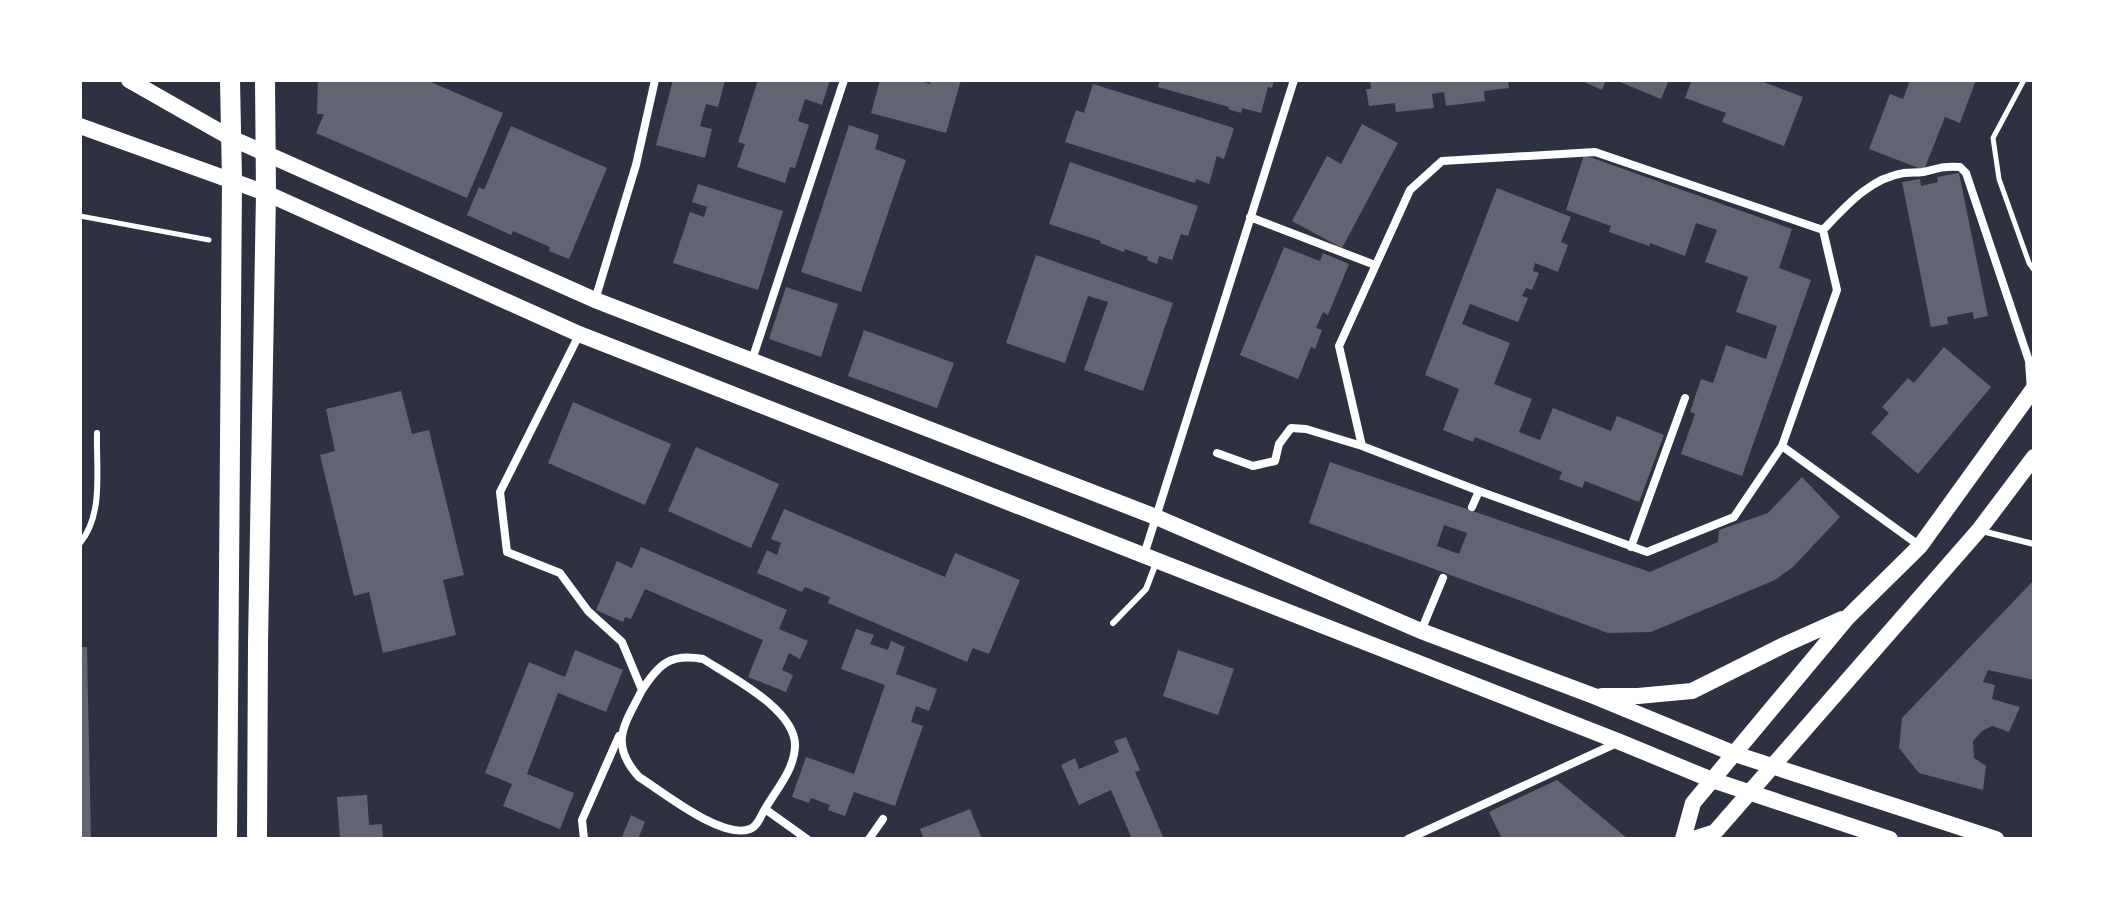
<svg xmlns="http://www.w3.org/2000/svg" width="2114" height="919" font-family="Poppins,sans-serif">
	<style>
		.building { fill: #626471; fill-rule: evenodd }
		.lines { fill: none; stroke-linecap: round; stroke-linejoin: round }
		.path { stroke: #fff; stroke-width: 5 }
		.service { stroke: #fff; stroke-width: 6 }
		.minor { stroke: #fff; stroke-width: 8 }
		.secondary { stroke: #fff; stroke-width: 16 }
		.primary { stroke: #fff; stroke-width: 20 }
	</style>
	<rect width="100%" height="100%" fill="#2d3142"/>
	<path class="building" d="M 318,80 L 426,80 L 503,113 L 467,198 L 316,133 L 324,114 L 317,114 Z
		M 673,80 L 725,80 L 718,107 L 706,104 L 700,126 L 712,129 L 705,158 L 656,145 Z
		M 758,80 L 830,80 L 822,105 L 805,99 L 798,121 L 809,125 L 795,168 L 790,167 L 785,183 L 737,167 L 745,144 L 738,142 Z
		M 880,80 L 917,80 L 930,84 L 931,80 L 961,80 L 946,133 L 871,113 Z
		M 1160,80 L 1274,80 L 1272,88 L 1268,87 L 1261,113 L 1242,108 L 1241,113 L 1228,109 L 1229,107 L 1158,87 Z
		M 1370,80 L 1508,80 L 1509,88 L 1484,91 L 1485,101 L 1446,106 L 1444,92 L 1432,94 L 1434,108 L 1396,112 L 1395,103 L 1369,106 L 1366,89 L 1371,89 Z
		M 1580,80 L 1606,80 L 1602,90 Z
		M 1615,80 L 1669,80 L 1661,99 Z
		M 1692,80 L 1758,80 L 1803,97 L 1784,146 L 1722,122 L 1726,113 L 1685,98 Z
		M 1910,80 L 1976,80 L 1960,123 L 1945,117 L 1924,170 L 1869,149 L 1890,94 L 1903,99 Z
		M 1093,84 L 1234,128 L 1224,159 L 1217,156 L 1209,184 L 1196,179 L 1195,183 L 1065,142 L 1076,110 L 1084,113 Z
		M 1362,124 L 1398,143 L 1342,248 L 1292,221 L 1327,156 L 1341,164 Z
		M 849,125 L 879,135 L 875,149 L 906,160 L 861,292 L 801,272 Z
		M 511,126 L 607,168 L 569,259 L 549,251 L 550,247 L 513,231 L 511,235 L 467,215 L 479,187 L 484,190 Z
		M 1584,155 L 1792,229 L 1779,268 L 1811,280 L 1742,476 L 1681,454 L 1695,414 L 1690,412 L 1701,379 L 1713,383 L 1726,345 L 1766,359 L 1777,326 L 1736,312 L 1748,277 L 1705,262 L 1717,230 L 1696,223 L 1685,256 L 1650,243 L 1649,246 L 1609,232 L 1611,226 L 1566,210 Z
		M 1070,162 L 1198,206 L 1188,236 L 1181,234 L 1172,260 L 1159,256 L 1157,264 L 1147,260 L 1148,257 L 1125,249 L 1124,252 L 1100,243 L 1101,241 L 1049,224 Z
		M 1959,173 L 1988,316 L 1974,319 L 1973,312 L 1947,317 L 1948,324 L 1931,327 L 1902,182 L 1920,179 L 1921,186 L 1938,182 L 1937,177 Z
		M 698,184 L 783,211 L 758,290 L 673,263 L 690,212 L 704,217 L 707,207 L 692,202 Z
		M 1497,188 L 1571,217 L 1561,242 L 1568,245 L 1558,272 L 1535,263 L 1533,271 L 1539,273 L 1532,290 L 1526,288 L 1522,296 L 1528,298 L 1518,322 L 1470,304 L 1462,324 L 1510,343 L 1494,384 L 1532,399 L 1519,432 L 1540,440 L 1553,408 L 1611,431 L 1617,416 L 1664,435 L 1639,502 L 1585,481 L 1582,488 L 1559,479 L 1562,472 L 1475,437 L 1473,442 L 1443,430 L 1459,389 L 1425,375 Z
		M 1284,247 L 1320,261 L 1323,253 L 1349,264 L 1328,315 L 1323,312 L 1316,328 L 1322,330 L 1315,349 L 1311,347 L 1298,379 L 1240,355 Z
		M 1036,255 L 1173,303 L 1143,391 L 1084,370 L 1108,302 L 1088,296 L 1065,363 L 1006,343 Z
		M 786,287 L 838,304 L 821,357 L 769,339 Z
		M 864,330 L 954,363 L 937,408 L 848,376 Z
		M 1944,347 L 1991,387 L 1918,474 L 1871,433 L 1889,413 L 1882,407 L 1908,378 L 1914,383 Z
		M 401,391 L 412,434 L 429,430 L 464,575 L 443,580 L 456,635 L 383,653 L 369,592 L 354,596 L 320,455 L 335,451 L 326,409 Z
		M 573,402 L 671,444 L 645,505 L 548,463 Z
		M 696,447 L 779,484 L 751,548 L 668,511 Z
		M 1330,462 L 1650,572 L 1718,542 L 1719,530 L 1768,513 L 1802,477 L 1840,517 L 1793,567 L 1775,580 L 1651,632 L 1608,633 L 1309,523 ZM 1444,525 L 1467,533 L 1459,554 L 1437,546 Z
		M 784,509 L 945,577 L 955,553 L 1020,580 L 989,654 L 973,648 L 967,662 L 828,603 L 830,597 L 805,587 L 802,592 L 757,573 L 767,550 L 777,555 L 781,543 L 771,539 Z
		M 641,547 L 787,610 L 779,629 L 808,641 L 800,659 L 789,653 L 782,670 L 793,675 L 786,692 L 748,677 L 763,640 L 645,589 L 631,619 L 625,617 L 623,622 L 596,610 L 617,561 L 632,568 Z
		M 2034,580 L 2034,680 L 1988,670 L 1983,682 L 1995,685 L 1992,699 L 2020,707 L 2009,732 L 1992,726 L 1982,731 L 1973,741 L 1974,758 L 1986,766 L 1983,790 L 1919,773 L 1899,748 L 1902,718 Z
		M 856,629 L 874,635 L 870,644 L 888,650 L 891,641 L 905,647 L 896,674 L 937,689 L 929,711 L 916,706 L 911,722 L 923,726 L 895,806 L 854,792 L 845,816 L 828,810 L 830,805 L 811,798 L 809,803 L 792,797 L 806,757 L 854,774 L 885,685 L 841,669 Z
		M 80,647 L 87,647 L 91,839 L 80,839 Z
		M 575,650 L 623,670 L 606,712 L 558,693 L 527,774 L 574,793 L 560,829 L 503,806 L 512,784 L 485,773 L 529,662 L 565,677 Z
		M 1178,650 L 1234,669 L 1218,715 L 1163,696 Z
		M 1126,737 L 1140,770 L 1135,772 L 1164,839 L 1132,839 L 1111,790 L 1079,805 L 1061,765 L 1075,758 L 1079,769 L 1119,752 L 1114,741 Z
		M 1557,780 L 1628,839 L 1502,839 L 1489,812 Z
		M 367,795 L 369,825 L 382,824 L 383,839 L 340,839 L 337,797 Z
		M 970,809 L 982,839 L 924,839 L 920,829 Z
		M 631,815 L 645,822 L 638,839 L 621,839 Z"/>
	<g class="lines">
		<path class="path" d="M 2024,80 L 1993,138 L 1999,179 L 2029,263 L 2034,270
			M 80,216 L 209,240"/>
		<path class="service" d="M 1982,531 L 2034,544
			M 80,543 C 104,514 96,469 97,433
			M 1113,623 L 1146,589 L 1156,563"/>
		<path class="minor" d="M 1595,152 L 1823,230 L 1837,290 L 1782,446 L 1734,517 L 1647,552 L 1479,491 L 1362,446 L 1339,346 L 1410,190 L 1442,161 Z
			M 1250,217 L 1375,265
			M 1823,230 C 1846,206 1870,178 1904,173 C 1911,172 1917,173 1923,172 C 1940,168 1942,166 1960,167 L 1966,173 L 2029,361 L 2031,391
			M 595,300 L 636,165 L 655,80
			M 579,335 L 500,492 L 507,552 L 560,573 L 588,611 L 622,642 L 642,690 C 625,724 608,743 639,777 C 663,792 722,840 750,829 C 758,826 761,815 765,809 L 807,839
			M 752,360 L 844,80
			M 1782,446 L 1920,546
			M 1217,453 L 1253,466 L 1275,461 L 1279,444 L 1291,428 L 1306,429 L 1362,446
			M 1472,507 L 1479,491
			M 1631,547 L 1685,398
			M 1144,555 L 1294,80
			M 1421,631 L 1443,578
			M 642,690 C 659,664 670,653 703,659 C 731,677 797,710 795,747 C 794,770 776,790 765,809
			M 584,839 L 582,820 L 619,736
			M 869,839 L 883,819
			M 1408,839 L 1619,742"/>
		<path class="secondary" d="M 129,80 L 231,138 L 595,300 L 1156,517 L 1421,631 L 1594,696 L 1735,754 L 1996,839
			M 80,126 L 266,193 L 579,334 L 1620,742 L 1712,780 L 1890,839
			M 1602,696 L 1638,696 L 1692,691 L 1784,645 L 1842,619
			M 1683,839 L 1693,803 L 1848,617 L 1920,546 L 2034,388
			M 1693,839 L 1715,832 L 1979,530 L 2034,457"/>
		<path class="primary" d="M 227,839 L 232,180 L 230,80
			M 257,839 L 258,644 L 266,193 L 265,80"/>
	</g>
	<rect width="2114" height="919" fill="none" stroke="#ffffff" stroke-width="164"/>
</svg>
